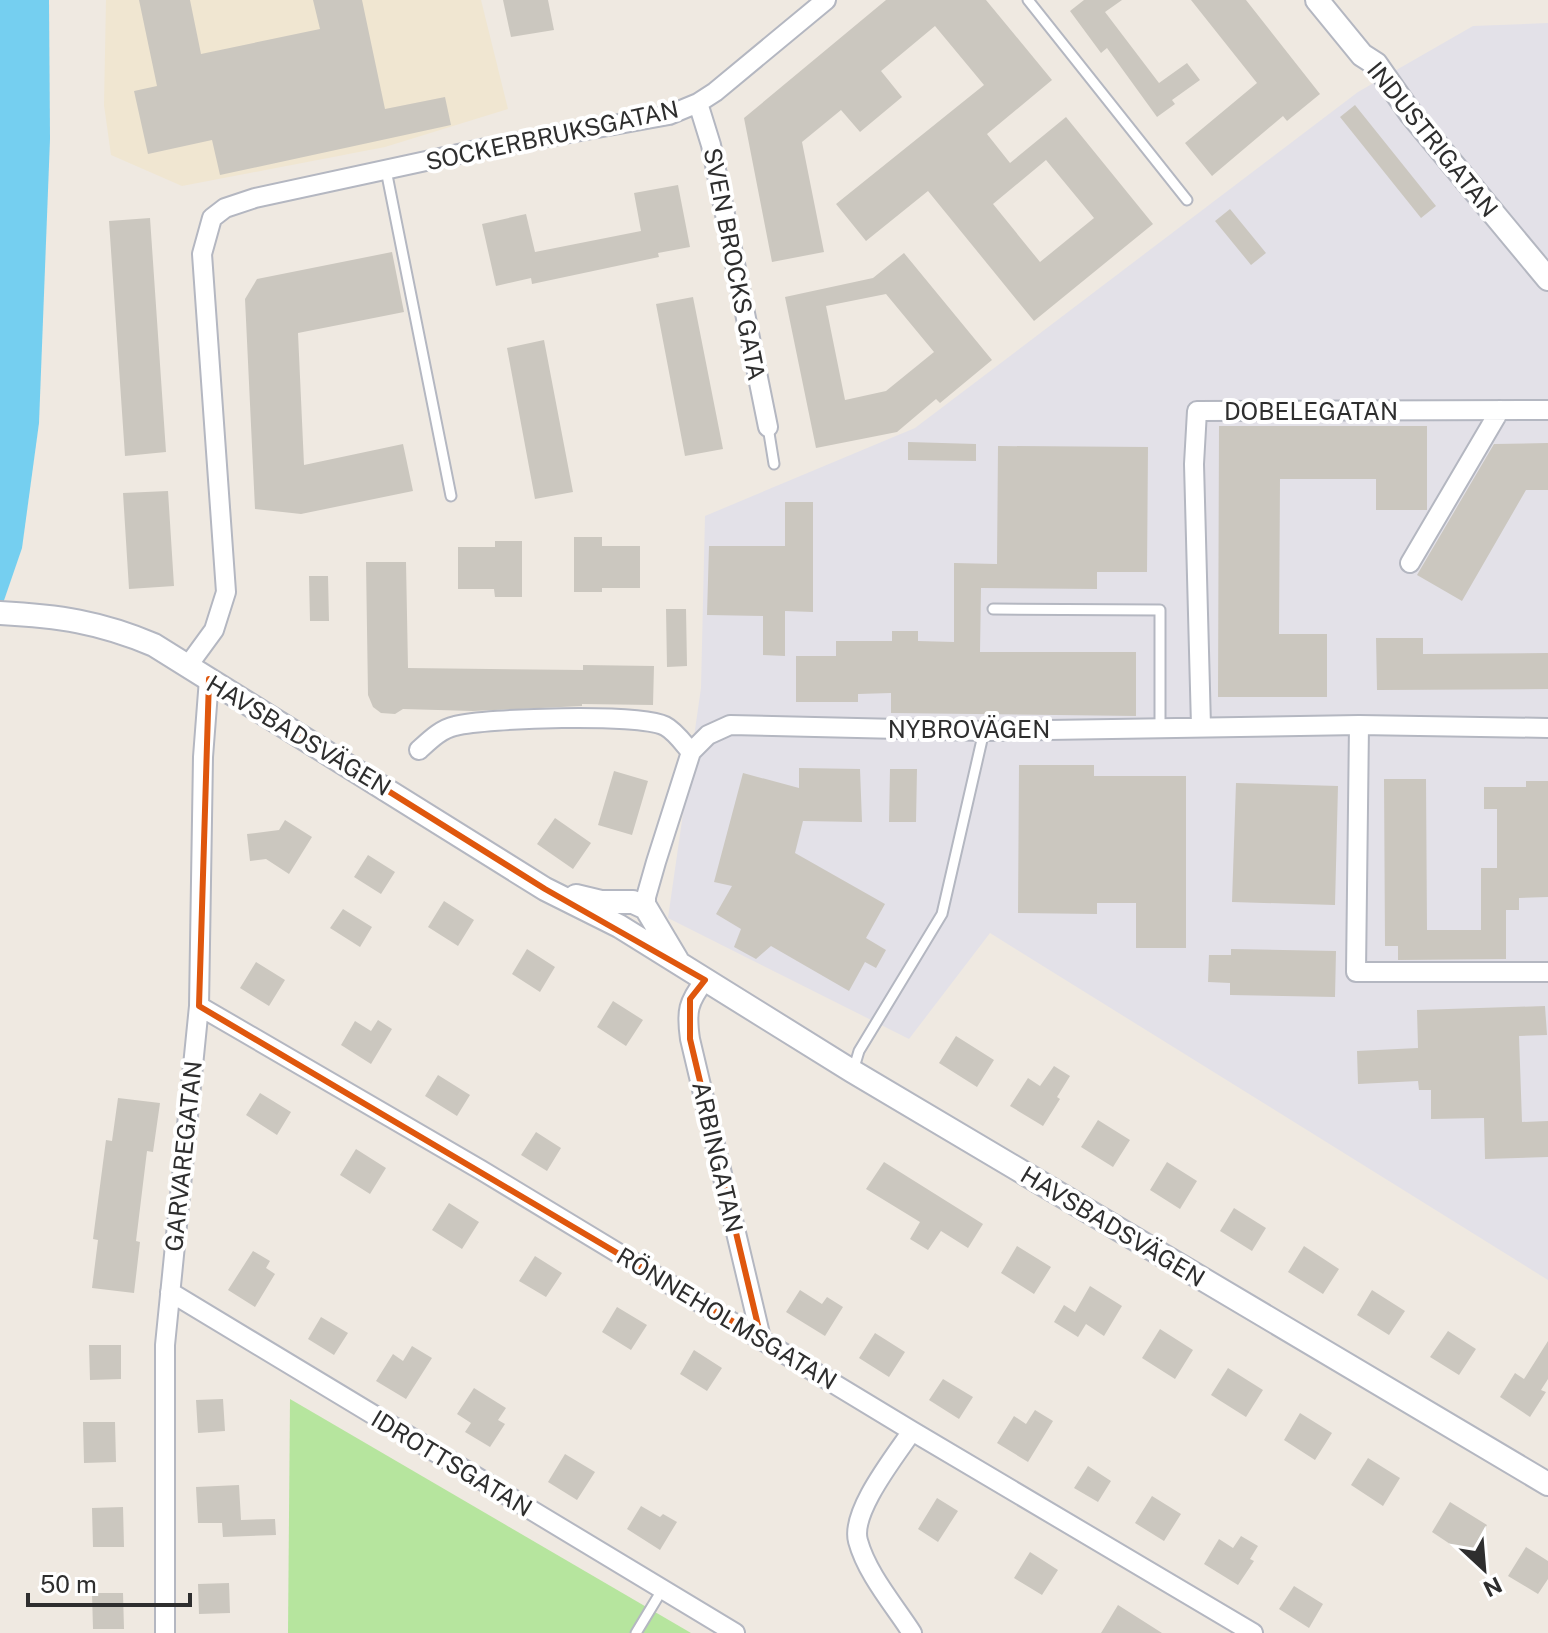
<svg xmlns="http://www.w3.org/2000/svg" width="1548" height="1633" font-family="'Public Sans',sans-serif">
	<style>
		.industrial { fill: #e3e1e8 }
		.education { fill: #f0e6d1 }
		.green { fill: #b6e59e }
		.water { fill: #75cff0 }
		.building { fill: #cbc7bf; fill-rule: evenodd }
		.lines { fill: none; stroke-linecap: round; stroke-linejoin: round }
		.service-casing { stroke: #b4b7c1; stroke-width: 13 }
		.minor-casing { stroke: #b4b7c1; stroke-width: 22 }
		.tertiary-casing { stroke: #b4b7c1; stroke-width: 26 }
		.service { stroke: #fff; stroke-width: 9 }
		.minor { stroke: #fff; stroke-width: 18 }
		.tertiary { stroke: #fff; stroke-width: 22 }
		.marked { fill: none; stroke: #df570e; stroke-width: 6; stroke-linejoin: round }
		.labels { text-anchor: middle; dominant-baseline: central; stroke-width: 8; stroke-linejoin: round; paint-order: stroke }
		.street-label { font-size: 24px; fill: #2e2e2e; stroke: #fff }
	</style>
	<rect width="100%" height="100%" fill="#efe9e1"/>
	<path class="industrial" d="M 1548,23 L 1548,1280 L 990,933 L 909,1039 L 668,918 L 701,688 L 705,516 L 915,428 L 1358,92 L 1473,26 Z"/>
	<path class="education" d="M 106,0 L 481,0 L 508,109 L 385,147 L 182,186 L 111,155 L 104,105 Z"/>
	<path class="green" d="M 290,1399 L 691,1633 L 288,1633 Z"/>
	<path class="water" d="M 0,0 L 49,0 L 50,139 L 39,423 L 22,548 L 0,612 Z"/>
	<path class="building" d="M 139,0 L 190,0 L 201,54 L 320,29 L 313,0 L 362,0 L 385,109 L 445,97 L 451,125 L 220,175 L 212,140 L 148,154 L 134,91 L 157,86 Z
		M 503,0 L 548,0 L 554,30 L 511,37 Z
		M 886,0 L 986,0 L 1052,80 L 987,134 L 1010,163 L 1066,117 L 1153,224 L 1034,321 L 928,191 L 866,241 L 836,204 L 984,85 L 935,26 L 881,71 L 902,97 L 860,132 L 841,110 L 802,142 L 824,252 L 772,262 L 744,118 ZM 1046,160 L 1094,218 L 1040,262 L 993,204 Z
		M 1084,0 L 1122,0 L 1105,12 L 1159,83 L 1187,63 L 1200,80 L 1172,100 L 1175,104 L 1157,117 L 1107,48 L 1101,53 L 1070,11 Z
		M 1191,0 L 1246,0 L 1320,94 L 1287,121 L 1283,116 L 1212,176 L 1185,143 L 1257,83 Z
		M 1355,105 L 1436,206 L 1421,218 L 1340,117 Z
		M 678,185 L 690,247 L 658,253 L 659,257 L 532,284 L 531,278 L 496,286 L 482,224 L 526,214 L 535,252 L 641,231 L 634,193 Z
		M 1230,209 L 1266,253 L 1251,265 L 1215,221 Z
		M 150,218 L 166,452 L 125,456 L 109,221 Z
		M 392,252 L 404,312 L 298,333 L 304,465 L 403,444 L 413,491 L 301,514 L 255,509 L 245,299 L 257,279 Z
		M 904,253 L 992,360 L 940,403 L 936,399 L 897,432 L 816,448 L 785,297 L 873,278 ZM 886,294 L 934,352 L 886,391 L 845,400 L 826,306 Z
		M 693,297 L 723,449 L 685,456 L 656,304 Z
		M 544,340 L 573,492 L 535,499 L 507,348 Z
		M 1219,426 L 1427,426 L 1427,510 L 1376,510 L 1376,479 L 1280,479 L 1279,634 L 1327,634 L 1327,697 L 1218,697 Z
		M 908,442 L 976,444 L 976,461 L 908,460 Z
		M 1548,443 L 1548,490 L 1526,490 L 1462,601 L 1417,575 L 1494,444 Z
		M 998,446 L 1148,447 L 1147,572 L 1097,572 L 1097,589 L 981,588 L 980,652 L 1136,652 L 1136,716 L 891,713 L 891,693 L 858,694 L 858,702 L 796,702 L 796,656 L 836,656 L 836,641 L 892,641 L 892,631 L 918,631 L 918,641 L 954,642 L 954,563 L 997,564 Z
		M 168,491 L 174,586 L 129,589 L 123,493 Z
		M 785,502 L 813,502 L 813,612 L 785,611 L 785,656 L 763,655 L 763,616 L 707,615 L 709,546 L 785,546 Z
		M 574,537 L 602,537 L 602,546 L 640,546 L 640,588 L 602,588 L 602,592 L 574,592 Z
		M 495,541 L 522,541 L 522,597 L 495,597 L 494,589 L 458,589 L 458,547 L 495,547 Z
		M 366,562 L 406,562 L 408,668 L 583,670 L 583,665 L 654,666 L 653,705 L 582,704 L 582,706 L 473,711 L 403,709 L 395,714 L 381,713 L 373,707 L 368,695 Z
		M 309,576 L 328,576 L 329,621 L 310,621 Z
		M 666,609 L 686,609 L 687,666 L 667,667 Z
		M 1376,638 L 1423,638 L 1423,654 L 1548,653 L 1548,689 L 1377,690 Z
		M 1019,765 L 1094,765 L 1094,776 L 1186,776 L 1186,948 L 1136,948 L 1136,903 L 1097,903 L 1097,914 L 1018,913 Z
		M 799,768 L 860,769 L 862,822 L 803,821 L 795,853 L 885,904 L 866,938 L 886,950 L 876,968 L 865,962 L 849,991 L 771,946 L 756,959 L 734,947 L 741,929 L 716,914 L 732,886 L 714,882 L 743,773 L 799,788 Z
		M 890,769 L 917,769 L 916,822 L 889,822 Z
		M 614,771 L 648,781 L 632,835 L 598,825 Z
		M 1384,779 L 1426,779 L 1427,930 L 1481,930 L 1481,868 L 1497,868 L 1497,809 L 1484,809 L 1484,787 L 1526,787 L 1526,781 L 1548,781 L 1548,897 L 1519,898 L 1519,910 L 1506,910 L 1506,959 L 1398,960 L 1398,946 L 1385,946 Z
		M 1236,783 L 1338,786 L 1335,905 L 1232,902 Z
		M 555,818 L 591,843 L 573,869 L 537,844 Z
		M 285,820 L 312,837 L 289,874 L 266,859 L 250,861 L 247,834 L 279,830 Z
		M 368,855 L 395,872 L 381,894 L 354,877 Z
		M 444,901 L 474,920 L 458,946 L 428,927 Z
		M 343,909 L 372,927 L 360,947 L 330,928 Z
		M 527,949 L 555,967 L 540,992 L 512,974 Z
		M 1231,949 L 1336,951 L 1335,997 L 1230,995 L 1230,983 L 1208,982 L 1209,955 L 1231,955 Z
		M 256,962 L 285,980 L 269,1006 L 240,988 Z
		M 613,1001 L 643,1020 L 626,1046 L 597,1027 Z
		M 1545,1006 L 1547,1035 L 1519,1036 L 1522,1122 L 1548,1121 L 1548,1157 L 1485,1159 L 1484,1118 L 1431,1119 L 1431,1090 L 1419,1090 L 1418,1081 L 1358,1084 L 1357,1051 L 1418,1048 L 1417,1010 Z
		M 378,1020 L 392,1029 L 371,1064 L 341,1045 L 355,1021 L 371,1031 Z
		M 956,1036 L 994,1060 L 977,1087 L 939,1063 Z
		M 1054,1066 L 1070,1076 L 1057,1097 L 1060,1099 L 1043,1126 L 1010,1106 L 1028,1078 L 1040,1086 Z
		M 438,1075 L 470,1095 L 457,1116 L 425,1096 Z
		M 260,1093 L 291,1112 L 277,1135 L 246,1115 Z
		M 118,1098 L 160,1103 L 153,1152 L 147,1151 L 136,1241 L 140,1242 L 134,1293 L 92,1288 L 98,1240 L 93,1239 L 106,1140 L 112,1141 Z
		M 1098,1120 L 1130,1140 L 1113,1167 L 1081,1147 Z
		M 536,1132 L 561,1148 L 547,1171 L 521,1155 Z
		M 356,1149 L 386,1168 L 370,1194 L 340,1175 Z
		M 884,1162 L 983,1224 L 968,1248 L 941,1231 L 928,1250 L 910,1239 L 920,1222 L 866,1189 Z
		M 1167,1162 L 1197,1181 L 1180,1209 L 1150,1190 Z
		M 449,1203 L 479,1222 L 462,1249 L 432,1230 Z
		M 1234,1208 L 1266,1228 L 1252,1251 L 1220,1231 Z
		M 1017,1246 L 1051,1267 L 1034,1294 L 1001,1273 Z
		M 1304,1246 L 1339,1269 L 1323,1294 L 1288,1272 Z
		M 253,1251 L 270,1261 L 266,1268 L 275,1274 L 255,1307 L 228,1290 Z
		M 535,1256 L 562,1273 L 546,1297 L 519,1281 Z
		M 1090,1286 L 1122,1306 L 1104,1336 L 1086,1324 L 1078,1337 L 1054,1322 L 1064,1305 L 1075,1312 Z
		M 800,1290 L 822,1304 L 827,1297 L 843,1307 L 825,1336 L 786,1312 Z
		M 1372,1290 L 1405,1311 L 1389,1335 L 1357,1315 Z
		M 617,1307 L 647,1325 L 631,1350 L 602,1332 Z
		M 321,1317 L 348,1333 L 334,1355 L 308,1339 Z
		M 1160,1329 L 1193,1350 L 1175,1379 L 1142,1358 Z
		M 1448,1331 L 1476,1349 L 1459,1375 L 1430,1357 Z
		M 875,1333 L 905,1352 L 889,1377 L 859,1358 Z
		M 1548,1341 L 1548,1379 L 1541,1390 L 1546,1392 L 1530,1417 L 1500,1397 L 1515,1373 L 1524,1379 Z
		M 89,1345 L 121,1345 L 121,1379 L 90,1380 Z
		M 412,1346 L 432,1358 L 406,1399 L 376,1381 L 393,1354 L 403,1361 Z
		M 694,1350 L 722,1368 L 707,1391 L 680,1374 Z
		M 1228,1368 L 1263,1390 L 1246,1417 L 1211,1395 Z
		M 943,1379 L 973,1397 L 959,1419 L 929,1400 Z
		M 474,1388 L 506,1408 L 498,1420 L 505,1424 L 490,1447 L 465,1432 L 471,1423 L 457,1414 Z
		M 223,1399 L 225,1431 L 198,1433 L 196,1400 Z
		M 1035,1410 L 1053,1421 L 1028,1462 L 997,1443 L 1014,1416 L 1026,1424 Z
		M 1300,1413 L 1332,1433 L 1315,1460 L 1284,1440 Z
		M 83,1422 L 115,1422 L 116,1462 L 84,1463 Z
		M 565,1454 L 595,1472 L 577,1500 L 548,1482 Z
		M 1368,1458 L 1400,1478 L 1383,1506 L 1351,1485 Z
		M 1088,1466 L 1111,1481 L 1098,1502 L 1074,1488 Z
		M 239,1485 L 241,1520 L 275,1519 L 276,1535 L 223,1537 L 222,1523 L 198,1523 L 196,1487 Z
		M 1152,1496 L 1181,1514 L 1164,1541 L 1135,1523 Z
		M 937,1498 L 958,1511 L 938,1542 L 918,1529 Z
		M 1450,1502 L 1487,1525 L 1468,1556 L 1432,1532 Z
		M 641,1506 L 660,1517 L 663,1514 L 677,1522 L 660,1550 L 627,1529 Z
		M 123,1507 L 124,1547 L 93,1547 L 92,1508 Z
		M 1241,1536 L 1258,1546 L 1250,1559 L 1254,1561 L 1238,1585 L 1204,1564 L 1219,1539 L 1233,1548 Z
		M 1526,1547 L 1548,1561 L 1548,1579 L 1538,1594 L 1508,1576 Z
		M 1030,1552 L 1058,1570 L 1042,1595 L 1014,1578 Z
		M 229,1583 L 230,1613 L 199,1614 L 198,1584 Z
		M 1294,1586 L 1323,1604 L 1309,1628 L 1279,1609 Z
		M 92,1593 L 123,1593 L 124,1629 L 93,1629 Z
		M 1118,1605 L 1162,1633 L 1101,1633 Z"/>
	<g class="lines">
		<g class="service-casing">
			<path id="service" d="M 1028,0 L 1187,200
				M 386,170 L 451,496
				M 768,427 L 774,464
				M 993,609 L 1160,610 L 1160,727
				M 853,1071 L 859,1051 L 942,914 L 984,731
				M 636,1633 L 662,1590"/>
		</g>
		<g class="minor-casing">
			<path id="minor" d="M 698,103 L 711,145 L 768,427
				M 1410,563 L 1500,410
				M 187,667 L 214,630 L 226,592 L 202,254 L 212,218 L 225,208 L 255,198 L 486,148 L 669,115 L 698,103 L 715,92 L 826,0
				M 1359,725 L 1356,972 L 1548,972
				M 1201,726 L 1194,464 L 1197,411 L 1548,410
				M 419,750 C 430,740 441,729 455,726 C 487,718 638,713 665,726 C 675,731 684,744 691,752
				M 646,908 L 646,897 L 656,862 L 691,752 L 708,735 L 730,725 L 984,731 L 1359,725 L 1548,728
				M 705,980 C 688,1002 686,1011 690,1039 L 761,1338
				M 199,1006 L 481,1170 L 912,1431 L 1253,1633
				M 170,1292 L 735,1633
				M 912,1431 C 896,1455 850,1512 858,1541 C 867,1574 894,1605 912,1633
				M 165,1633 L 165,1345 L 199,1006 L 203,757 L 209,679"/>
		</g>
		<g class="tertiary-casing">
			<path id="tertiary" d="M 1317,0 L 1362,55 L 1376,64 L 1411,114 L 1548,279
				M 0,613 C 58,616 100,622 154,645 L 545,889 L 619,926 L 852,1071 L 1548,1484
				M 576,896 L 601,902 L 633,902 L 646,908 L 677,960"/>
		</g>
		<use href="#service" class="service"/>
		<use href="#minor" class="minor"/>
		<use href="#tertiary" class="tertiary"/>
	</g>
	<path class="marked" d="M 209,679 L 545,889 L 705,980 L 690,999 L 690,1039 L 761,1338 L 199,1006 Z"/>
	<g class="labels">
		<g class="street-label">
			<text transform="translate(552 135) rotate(-12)">SOCKERBRUKSGATAN</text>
			<text transform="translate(1433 139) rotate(51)">INDUSTRIGATAN</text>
			<text transform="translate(735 264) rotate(79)">SVEN BROCKS GATA</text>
			<text x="1311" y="411">DOBELEGATAN</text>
			<text x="969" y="729">NYBROVÄGEN</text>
			<text transform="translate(299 735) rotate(31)">HAVSBADSVÄGEN</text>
			<text transform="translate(183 1156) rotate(-84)">GARVAREGATAN</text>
			<text transform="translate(718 1157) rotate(77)">ARBINGATAN</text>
			<text transform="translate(1113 1226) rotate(31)">HAVSBADSVÄGEN</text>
			<text transform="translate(727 1318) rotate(31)">RÖNNEHOLMSGATAN</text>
			<text transform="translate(452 1463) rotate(31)">IDROTTSGATAN</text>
		</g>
	</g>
	<g transform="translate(1484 1569) rotate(154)" stroke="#ffffff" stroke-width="6" paint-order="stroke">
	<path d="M0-6L14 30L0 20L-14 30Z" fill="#2e2e2e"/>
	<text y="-12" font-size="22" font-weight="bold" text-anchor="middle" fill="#2e2e2e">N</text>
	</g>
	<path d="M28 1593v12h162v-12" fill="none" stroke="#2e2e2e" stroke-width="4"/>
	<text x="40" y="1593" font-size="24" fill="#2e2e2e" stroke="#ffffff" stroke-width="6" paint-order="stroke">50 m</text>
</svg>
